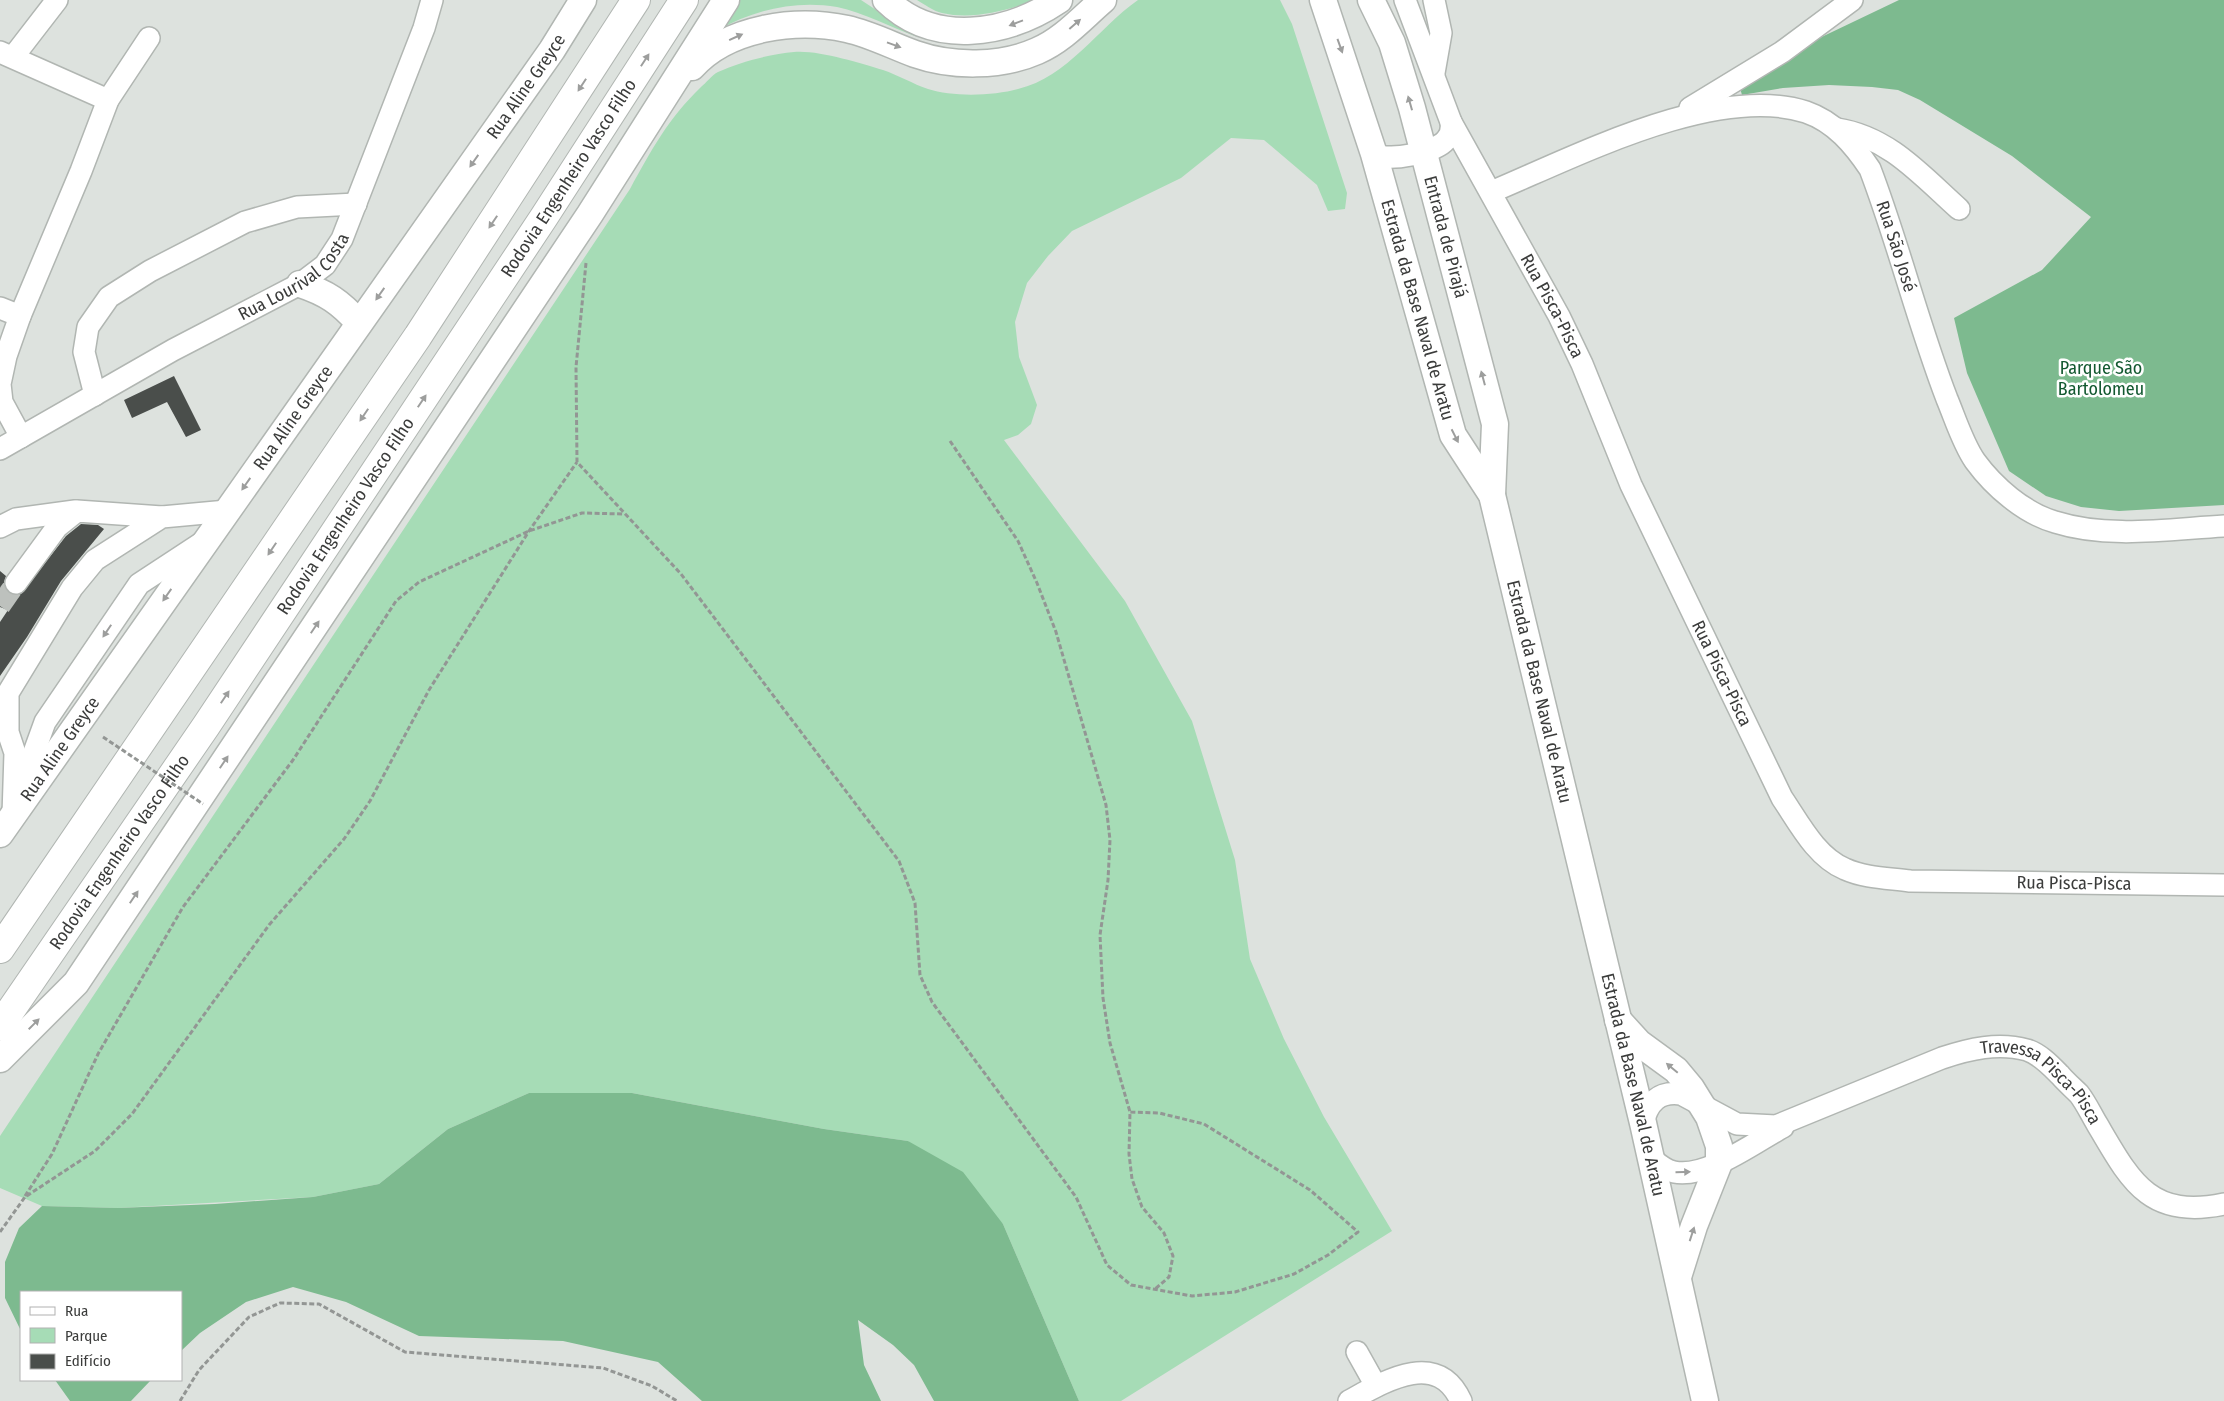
<svg xmlns="http://www.w3.org/2000/svg" width="2224" height="1401" font-family="'Fira Sans Condensed',sans-serif">
	<style>
		.green { fill: #a6dcb6 }
		.forest { fill: #7dba8f }
		.building { fill: #4a4e4b }
		.lines { fill: none; stroke-linecap: round; stroke-linejoin: round }
		.minor-tunnel { stroke: #bdc1bd; stroke-width: 21; stroke-dasharray: 21 11; stroke-linecap: butt }
		.minor-casing { stroke: #b1b6b2; stroke-width: 24 }
		.major-casing { stroke: #b1b6b2; stroke-width: 29 }
		.highway-casing { stroke: #b1b6b2; stroke-width: 30 }
		.path { stroke: #939694; stroke-width: 3; stroke-dasharray: 5 2.5; stroke-linecap: butt }
		.minor { stroke: #fff; stroke-width: 21 }
		.major { stroke: #fff; stroke-width: 26 }
		.highway { stroke: #fff; stroke-width: 28 }
		.path-bridge { stroke: #939694; stroke-width: 3; stroke-dasharray: 5 2.5; stroke-linecap: butt }
		.oneway { fill: #9d9e9d }
		.labels { text-anchor: middle; dominant-baseline: central; stroke-width: 5; stroke-linejoin: round; paint-order: stroke }
		.street-label { font-size: 18px; fill: #3b3c3b; stroke: #fff }
		.park-label { font-size: 18px; fill: #125830; stroke: #fff }
	</style>
	<rect width="100%" height="100%" fill="#dde2de"/>
	<path class="green" d="M 738,0 L 861,0 L 917,37 C 891,27 864,13 837,7 C 795,0 754,10 718,30 Z
		M 917,0 L 1035,0 C 1007,11 972,20 942,13 C 933,11 924,4 917,0 Z
		M 1138,0 L 1280,0 L 1292,24 L 1347,193 L 1345,209 L 1328,211 L 1317,185 L 1264,140 L 1231,138 L 1181,178 L 1072,231 L 1048,256 L 1027,283 L 1015,322 L 1019,357 L 1037,405 L 1031,424 L 1018,435 L 1004,440 L 1125,601 L 1192,721 L 1235,860 L 1250,959 L 1284,1039 L 1324,1117 L 1392,1231 L 1121,1401 L 1079,1401 L 1003,1224 L 908,1141 L 824,1129 L 632,1093 L 529,1093 L 448,1129 L 379,1184 L 313,1197 L 118,1208 L 42,1206 L 0,1188 L 0,1136 L 630,189 C 652,149 668,119 701,87 C 706,83 712,75 718,72 C 739,62 771,54 794,52 C 819,50 859,63 883,70 C 898,75 913,84 928,89 C 952,97 993,96 1018,89 C 1068,77 1098,28 1138,0 Z"/>
	<path class="forest" d="M 1899,0 L 2224,0 L 2224,505 L 2119,511 L 2081,507 L 2046,496 L 2009,471 L 1967,373 L 1954,318 L 2042,270 L 2091,217 L 2012,156 L 1920,100 L 1898,90 L 1872,87 L 1829,85 L 1783,88 L 1742,95 L 1740,88 L 1809,43 Z
		M 529,1093 L 632,1093 L 824,1129 L 908,1141 L 963,1172 L 1003,1224 L 1079,1401 L 934,1401 L 914,1365 L 893,1345 L 858,1320 L 864,1365 L 881,1401 L 702,1401 L 658,1362 L 563,1341 L 419,1336 L 346,1302 L 293,1287 L 246,1302 L 200,1333 L 181,1351 L 181,1292 L 21,1292 L 21,1331 L 5,1298 L 5,1262 L 19,1228 L 42,1206 L 118,1208 L 215,1204 L 313,1197 L 379,1184 L 448,1129 Z
		M 55,1380 L 151,1380 L 131,1401 L 70,1401 Z"/>
	<path class="building" d="M 174,376 L 201,430 L 186,437 L 167,402 L 132,418 L 124,400 Z
		M 81,524 L 98,525 L 104,529 L 61,581 L 27,637 L 0,676 L 0,622 L 8,610 L 0,607 L 0,571 L 6,576 L 4,582 L 8,593 L 14,595 L 21,594 L 66,536 Z"/>
	<g class="lines">
		<path class="minor-tunnel" d="M 0,606 L 16,583"/>
		<g class="minor-casing">
			<g id="minor">
				<path d="M 1434,0 L 1441,33 L 1434,73"/>
				<path d="M 0,52 L 108,100"/>
				<path d="M 13,57 L 57,0"/>
				<path d="M 1690,108 L 1782,52 L 1852,0"/>
				<path id="s1" d="M 1451,122 L 1559,316 L 1582,364 L 1631,485 L 1782,798 C 1799,823 1816,857 1845,869 C 1865,878 1888,878 1910,881 L 2224,885"/>
				<path d="M 1837,129 C 1889,137 1921,175 1959,209"/>
				<path d="M 1374,154 C 1389,162 1435,153 1446,140 C 1451,135 1452,129 1451,122 L 1405,0"/>
				<path id="s2" d="M 1491,192 C 1575,157 1716,83 1806,112 C 1835,122 1854,145 1870,169 C 1899,245 1918,324 1947,399 C 1955,418 1963,444 1975,461 C 1994,487 2024,513 2055,522 C 2109,539 2169,529 2224,526"/>
				<path d="M 0,308 L 20,316"/>
				<path d="M 95,395 L 84,352 L 88,327 L 109,297 L 150,271 L 245,222 L 297,207 L 356,204"/>
				<path d="M 21,437 L 2,402 L 0,384 L 6,356 L 20,316 L 81,171 L 108,100 L 149,38"/>
				<path id="s3" d="M 0,449 L 173,350 L 300,284 L 325,265 L 342,239 L 424,28 L 432,0"/>
				<path d="M 0,527 L 16,519 L 75,511"/>
				<path d="M 16,583 L 57,527 L 77,511 L 162,517"/>
				<path d="M 20,791 L 45,722 L 139,584 L 203,542"/>
				<path d="M 13,815 L 15,753 L 8,732 L 8,693 L 72,588 L 95,560 L 162,517 L 227,511"/>
				<path id="s4" d="M 1643,1123 C 1648,1102 1659,1091 1681,1094 L 1737,1124 L 1776,1126 L 1942,1058 C 1969,1049 1998,1042 2027,1050 C 2040,1054 2051,1066 2060,1075 C 2066,1082 2073,1088 2079,1094 C 2086,1103 2091,1114 2097,1124 C 2130,1180 2149,1220 2224,1204"/>
				<path d="M 1651,1158 C 1658,1164 1664,1170 1674,1172 C 1706,1179 1755,1142 1783,1127"/>
				<path d="M 1357,1352 L 1376,1386"/>
				<path d="M 1349,1401 C 1385,1381 1437,1349 1461,1401"/>
			</g>
		</g>
		<g class="major-casing">
			<g id="major">
				<path d="M 886,0 C 934,47 1007,35 1059,0"/>
				<path id="s5" d="M 1323,0 L 1374,154 L 1453,435 L 1492,495 L 1643,1123 L 1705,1401"/>
				<path id="s6" d="M 1371,0 L 1392,43 L 1412,108 L 1495,424 L 1492,495"/>
				<path d="M 692,67 C 728,27 796,18 847,29 C 870,34 893,46 915,54 C 952,67 1001,67 1037,51 C 1063,40 1082,18 1103,0"/>
				<path d="M 300,284 C 327,293 340,302 359,323"/>
				<path id="s7" d="M 0,834 L 552,50 L 583,0"/>
				<path d="M 1618,1020 L 1639,1043 L 1676,1070 L 1691,1088 L 1709,1117 L 1719,1146 L 1719,1163 L 1694,1226 L 1678,1277"/>
				<path d="M 0,1059 L 76,983 L 590,214 L 726,0"/>
			</g>
		</g>
		<g class="highway-casing">
			<g id="highway">
				<path d="M 0,949 L 418,336 L 636,0"/>
				<path id="s8" d="M 0,1026 L 206,726 L 544,217 L 684,0"/>
			</g>
		</g>
		<path class="path" d="M 586,263 L 576,367 L 577,462 L 681,574 L 899,861 L 915,903 L 920,975 L 932,1002 L 1076,1197 L 1107,1265 L 1131,1285 L 1192,1296 L 1235,1292 L 1294,1274 L 1328,1255 L 1358,1232 L 1310,1190 L 1204,1124 L 1159,1113 L 1130,1112 L 1129,1154 L 1132,1179 L 1142,1207 L 1164,1233 L 1173,1256 L 1169,1277 L 1154,1290
			M 950,441 L 1018,541 L 1037,583 L 1056,632 L 1106,805 L 1110,840 L 1108,880 L 1100,935 L 1103,998 L 1110,1043 L 1130,1112
			M 25,1196 L 52,1154 L 98,1054 L 183,907 L 293,760 L 396,601 L 419,582 L 529,531 L 582,513 L 624,514
			M 0,1232 L 25,1197 L 95,1151 L 132,1114 L 269,925 L 344,839 L 370,801 L 429,690 L 529,531 L 577,462
			M 180,1401 L 199,1370 L 249,1317 L 280,1303 L 319,1304 L 405,1352 L 603,1368 L 652,1386 L 677,1401"/>
		<use href="#minor" class="minor"/>
		<use href="#major" class="major"/>
		<use href="#highway" class="highway"/>
		<path class="path-bridge" d="M 103,737 L 203,804"/>
	</g>
	<defs><path id="oneway-solid" d="M-6-.8H1V-3.2L6.5 0L1 3.2V.8H-6Z" transform="scale(1.25)"/></defs>
	<g class="oneway">
		<use href="#oneway-solid" transform="translate(1016 23) rotate(159)"/>
		<use href="#oneway-solid" transform="translate(1075 24) rotate(-41)"/>
		<use href="#oneway-solid" transform="translate(736 37) rotate(-24)"/>
		<use href="#oneway-solid" transform="translate(894 45) rotate(20)"/>
		<use href="#oneway-solid" transform="translate(1340 46) rotate(70)"/>
		<use href="#oneway-solid" transform="translate(645 60) rotate(-57)"/>
		<use href="#oneway-solid" transform="translate(582 85) rotate(123)"/>
		<use href="#oneway-solid" transform="translate(1410 103) rotate(-106)"/>
		<use href="#oneway-solid" transform="translate(474 161) rotate(125)"/>
		<use href="#oneway-solid" transform="translate(493 222) rotate(124)"/>
		<use href="#oneway-solid" transform="translate(380 294) rotate(125)"/>
		<use href="#oneway-solid" transform="translate(1483 378) rotate(-105)"/>
		<use href="#oneway-solid" transform="translate(422 401) rotate(-56)"/>
		<use href="#oneway-solid" transform="translate(364 415) rotate(124)"/>
		<use href="#oneway-solid" transform="translate(1455 436) rotate(63)"/>
		<use href="#oneway-solid" transform="translate(246 484) rotate(125)"/>
		<use href="#oneway-solid" transform="translate(272 549) rotate(124)"/>
		<use href="#oneway-solid" transform="translate(167 595) rotate(125)"/>
		<use href="#oneway-solid" transform="translate(315 627) rotate(-56)"/>
		<use href="#oneway-solid" transform="translate(107 631) rotate(124)"/>
		<use href="#oneway-solid" transform="translate(225 697) rotate(-56)"/>
		<use href="#oneway-solid" transform="translate(224 762) rotate(-56)"/>
		<use href="#oneway-solid" transform="translate(134 897) rotate(-56)"/>
		<use href="#oneway-solid" transform="translate(34 1024) rotate(-45)"/>
		<use href="#oneway-solid" transform="translate(1672 1068) rotate(-140)"/>
		<use href="#oneway-solid" transform="translate(1683 1172) rotate(-2)"/>
		<use href="#oneway-solid" transform="translate(1692 1234) rotate(-72)"/>
	</g>
	<g class="labels">
		<g class="street-label">
			<text stroke="none"><textPath href="#s7" startOffset="914">Rua Aline Greyce</textPath></text>
			<text stroke="none"><textPath href="#s8" startOffset="1021">Rodovia Engenheiro Vasco Filho</textPath></text>
			<text stroke="none"><textPath href="#s6" startOffset="249">Entrada de Pirajá</textPath></text>
			<text stroke="none"><textPath href="#s2" startOffset="500">Rua São José</textPath></text>
			<text stroke="none"><textPath href="#s3" startOffset="342">Rua Lourival Costa</textPath></text>
			<text stroke="none"><textPath href="#s1" startOffset="210">Rua Pisca-Pisca</textPath></text>
			<text stroke="none"><textPath href="#s5" startOffset="324">Estrada da Base Naval de Aratu</textPath></text>
			<text stroke="none"><textPath href="#s7" startOffset="509">Rua Aline Greyce</textPath></text>
			<text stroke="none"><textPath href="#s8" startOffset="616">Rodovia Engenheiro Vasco Filho</textPath></text>
			<text stroke="none"><textPath href="#s1" startOffset="615">Rua Pisca-Pisca</textPath></text>
			<text stroke="none"><textPath href="#s5" startOffset="728">Estrada da Base Naval de Aratu</textPath></text>
			<text stroke="none"><textPath href="#s7" startOffset="104">Rua Aline Greyce</textPath></text>
			<text stroke="none"><textPath href="#s8" startOffset="211">Rodovia Engenheiro Vasco Filho</textPath></text>
			<text stroke="none"><textPath href="#s1" startOffset="1080">Rua Pisca-Pisca</textPath></text>
			<text stroke="none"><textPath href="#s5" startOffset="1132">Estrada da Base Naval de Aratu</textPath></text>
			<text stroke="none"><textPath href="#s4" startOffset="450">Travessa Pisca-Pisca</textPath></text>
		</g>
		<g class="park-label">
			<text x="2101" y="368">Parque São<tspan x="2101" dy="21">Bartolomeu</tspan></text>
		</g>
	</g>
	<rect x="20" y="1291" width="162" height="90" fill="#ffffff" stroke="#b1b1b1"/>
	<rect x="30" y="1307" width="25" height="8" fill="#ffffff" stroke="#b1b1b1"/>
	<text x="65" y="1316" font-size="15" fill="#3b3c3b">Rua</text>
	<rect x="30" y="1328" width="25" height="15" fill="#a6dcb6" stroke="#b1b1b1"/>
	<text x="65" y="1341" font-size="15" fill="#3b3c3b">Parque</text>
	<rect x="30" y="1354" width="25" height="15" fill="#4a4e4b" stroke="#b1b1b1"/>
	<text x="65" y="1366" font-size="15" fill="#3b3c3b">Edifício</text>
</svg>
